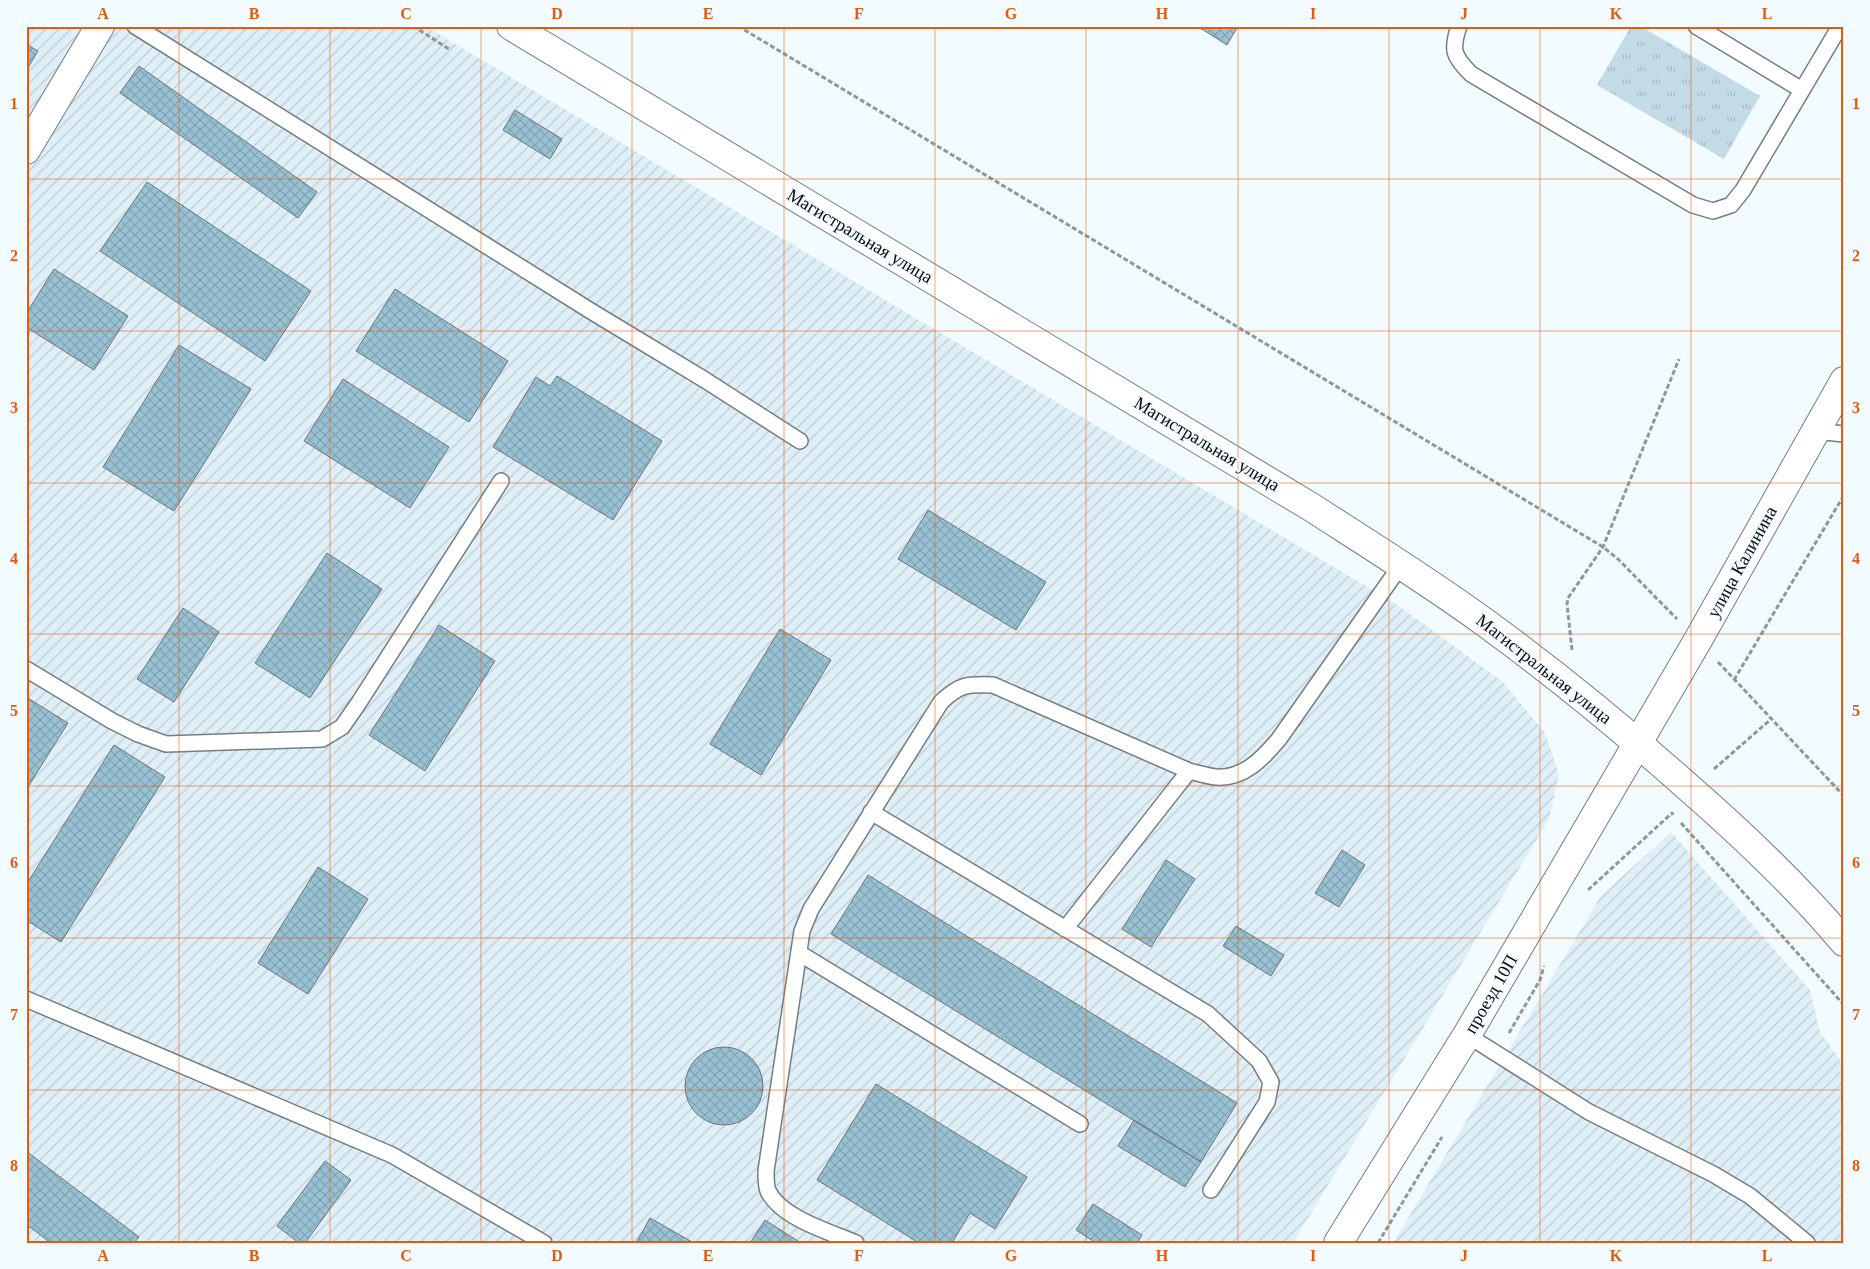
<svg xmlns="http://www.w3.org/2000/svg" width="1870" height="1269" font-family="'Times New Roman',serif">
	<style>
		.industrial { fill: url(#industrial-furrows) }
		.park { fill: url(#park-tufts) }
		.building { fill: url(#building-cross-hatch); stroke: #6f7679 }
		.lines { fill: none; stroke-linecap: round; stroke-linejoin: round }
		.service-casing { stroke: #767d81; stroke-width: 18 }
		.minor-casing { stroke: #767d81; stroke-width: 30 }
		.secondary-casing { stroke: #767d81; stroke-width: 30 }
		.path { stroke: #909799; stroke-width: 3; stroke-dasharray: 5 2.5; stroke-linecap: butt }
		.service { stroke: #fff; stroke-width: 15 }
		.minor { stroke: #fff; stroke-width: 28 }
		.secondary { stroke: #fff; stroke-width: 28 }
		.grid { fill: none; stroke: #e8590c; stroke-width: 1; stroke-opacity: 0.55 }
		.labels { text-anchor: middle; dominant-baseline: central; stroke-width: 4; stroke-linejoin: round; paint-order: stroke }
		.street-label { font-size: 18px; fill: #0a0d0e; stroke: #f2fbff }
		.neatline { fill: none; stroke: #e8590c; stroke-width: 2 }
		.grid-label { font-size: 16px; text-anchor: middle; font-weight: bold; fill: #e8590c }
	</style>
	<defs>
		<pattern id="industrial-furrows" width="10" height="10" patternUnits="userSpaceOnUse" patternTransform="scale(1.25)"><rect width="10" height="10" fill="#dfeff7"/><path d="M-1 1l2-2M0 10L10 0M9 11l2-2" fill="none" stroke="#beccd3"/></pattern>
		<pattern id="park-tufts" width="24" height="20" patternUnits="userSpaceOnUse" patternTransform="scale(1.25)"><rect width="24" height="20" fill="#c2dbe7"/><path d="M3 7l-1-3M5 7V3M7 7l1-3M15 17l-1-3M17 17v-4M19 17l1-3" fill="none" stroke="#a5bbc5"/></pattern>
		<pattern id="building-cross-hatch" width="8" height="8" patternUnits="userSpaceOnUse" patternTransform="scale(1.25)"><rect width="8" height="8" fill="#99c1d4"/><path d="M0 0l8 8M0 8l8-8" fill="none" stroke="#82a5b5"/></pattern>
	</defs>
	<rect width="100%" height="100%" fill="#f2fbff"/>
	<path class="industrial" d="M 26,26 L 425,26 L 1396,604 L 1503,682 L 1545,733 L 1559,774 L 1549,819 L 1293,1243 L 26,1243 Z
		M 1671,832 L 1810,990 L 1820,1032 L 1844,1065 L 1844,1243 L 1393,1243 L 1601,896 Z"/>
	<path class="park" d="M 1631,26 L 1640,26 L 1760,96 L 1724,159 L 1597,85 Z"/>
	<path class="building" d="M 1197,26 L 1238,26 L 1227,45 Z
		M 26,44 L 38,51 L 26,71 Z
		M 139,66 L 317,192 L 298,218 L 120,93 Z
		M 515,110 L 562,139 L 550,159 L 503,130 Z
		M 147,182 L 311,291 L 265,361 L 100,251 Z
		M 54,269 L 128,316 L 94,370 L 26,327 L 26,314 Z
		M 395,289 L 508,361 L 469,422 L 356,351 Z
		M 179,345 L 251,389 L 174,511 L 103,467 Z
		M 557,376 L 662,441 L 613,520 L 493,447 L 536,377 L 550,386 Z
		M 343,379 L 449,447 L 410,508 L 304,441 Z
		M 928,510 L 1046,582 L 1016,630 L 898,559 Z
		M 327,553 L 382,589 L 310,698 L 255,663 Z
		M 183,608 L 219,632 L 174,702 L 137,679 Z
		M 439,625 L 495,661 L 425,771 L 369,735 Z
		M 780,629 L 831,660 L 761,775 L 710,744 Z
		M 26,697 L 68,723 L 26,790 Z
		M 114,745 L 165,777 L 61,942 L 26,920 L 26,885 Z
		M 1342,850 L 1365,865 L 1339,907 L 1315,893 Z
		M 1166,860 L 1195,879 L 1151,947 L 1122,929 Z
		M 318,867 L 368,899 L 308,994 L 258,963 Z
		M 868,875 L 1237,1103 L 1201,1162 L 831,934 Z
		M 1236,926 L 1284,955 L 1271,976 L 1223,946 Z
		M685 1086a39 39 0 1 1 78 0a39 39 0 1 1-78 0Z
		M 876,1084 L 1027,1177 L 995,1229 L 970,1213 L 952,1243 L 919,1243 L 817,1180 Z
		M 1134,1120 L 1201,1162 L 1185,1187 L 1118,1146 Z
		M 26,1151 L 139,1237 L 134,1243 L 51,1243 L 26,1224 Z
		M 325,1161 L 351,1180 L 305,1243 L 299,1243 L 277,1226 Z
		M 1093,1204 L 1142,1235 L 1137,1243 L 1096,1243 L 1076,1230 Z
		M 650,1218 L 694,1243 L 636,1243 Z
		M 765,1220 L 801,1243 L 750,1243 Z"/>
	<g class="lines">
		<g class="service-casing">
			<path id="service" d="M 135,26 L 594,313 L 705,380 L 800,441
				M 1459,26 C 1451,50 1453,56 1471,74 L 1693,205 L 1713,211 L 1731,205 L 1743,190 L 1840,26
				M 1696,26 L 1802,90
				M 1815,431 L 1844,434
				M 26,669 L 112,721 L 138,734 L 166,744 L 322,739 L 342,727 L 358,704 L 501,481
				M 871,812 L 1208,1014 L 1259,1061 L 1271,1082 L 1267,1102 L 1211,1190
				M 1065,929 L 1189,771
				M 799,953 L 1080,1124
				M 26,999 L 392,1155 L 544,1243
				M 1467,1035 L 1589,1112 L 1713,1174 L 1750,1196 L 1807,1243
				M 856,1243 C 830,1232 781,1218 768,1191 C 766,1186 766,1177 766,1171 L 802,931 L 811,909 L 941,702 C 960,684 967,684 993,685 L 1189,771 C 1198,773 1207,776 1216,777 C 1244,779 1263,758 1279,739 L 1401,565"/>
		</g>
		<g class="minor-casing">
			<path id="minor" d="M 26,150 L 100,26
				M 1338,1243 L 1467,1035 L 1698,640 L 1844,381"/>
		</g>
		<g class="secondary-casing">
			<path id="secondary" d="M 511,26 L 1311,507 C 1370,545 1430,582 1487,624 C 1557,675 1624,730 1689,788 C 1744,836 1797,886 1844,942"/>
		</g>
		<path class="path" d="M 413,26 L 449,49
			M 738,26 L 1603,547 L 1618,559 L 1677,619
			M 1572,650 L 1567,604 L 1568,598 L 1603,547 L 1679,359
			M 1718,662 L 1844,796
			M 1734,680 L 1844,495
			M 1714,769 L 1770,720
			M 1681,823 L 1844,1005
			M 1588,890 L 1672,813 L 1673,815
			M 1509,1033 L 1540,980 L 1544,966
			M 1378,1243 L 1442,1137"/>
		<use href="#service" class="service"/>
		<use href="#minor" class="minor"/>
		<use href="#secondary" class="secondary"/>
	</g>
	<path class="grid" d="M 179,26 L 179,1243M 330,26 L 330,1243M 481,26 L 481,1243M 632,26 L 632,1243M 784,26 L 784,1243M 935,26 L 935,1243M 1086,26 L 1086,1243M 1238,26 L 1238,1243M 1389,26 L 1389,1243M 1540,26 L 1540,1243M 1691,26 L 1691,1243M 26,179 L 1844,179M 26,331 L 1844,331M 26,483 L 1844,483M 26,634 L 1844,634M 26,786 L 1844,786M 26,938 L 1844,938M 26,1090 L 1844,1090"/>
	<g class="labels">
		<g class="street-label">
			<text transform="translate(860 236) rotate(31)">Магистральная улица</text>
			<text transform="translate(1207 444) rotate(31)">Магистральная улица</text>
			<text transform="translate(1742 562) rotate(-61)">улица Калинина</text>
			<text transform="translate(1544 669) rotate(38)">Магистральная улица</text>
			<text transform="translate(1491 994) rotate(-60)">проезд 10П</text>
		</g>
	</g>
	<rect width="1870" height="1269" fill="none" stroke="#f2fbff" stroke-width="55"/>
	<rect x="28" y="28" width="1814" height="1214" class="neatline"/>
	<g class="grid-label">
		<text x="103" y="19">A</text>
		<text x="254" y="19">B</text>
		<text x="406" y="19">C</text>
		<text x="557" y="19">D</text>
		<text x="708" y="19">E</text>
		<text x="859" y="19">F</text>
		<text x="1011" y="19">G</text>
		<text x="1162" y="19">H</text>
		<text x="1313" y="19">I</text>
		<text x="1464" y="19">J</text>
		<text x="1616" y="19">K</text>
		<text x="1767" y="19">L</text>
		<text x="14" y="109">1</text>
		<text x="1856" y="109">1</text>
		<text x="14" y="261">2</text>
		<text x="1856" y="261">2</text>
		<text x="14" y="413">3</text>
		<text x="1856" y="413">3</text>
		<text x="14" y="564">4</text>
		<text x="1856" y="564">4</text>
		<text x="14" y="716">5</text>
		<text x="1856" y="716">5</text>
		<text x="14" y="868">6</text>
		<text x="1856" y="868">6</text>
		<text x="14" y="1020">7</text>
		<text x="1856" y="1020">7</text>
		<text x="14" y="1171">8</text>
		<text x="1856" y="1171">8</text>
		<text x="103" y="1261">A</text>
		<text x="254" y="1261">B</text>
		<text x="406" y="1261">C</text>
		<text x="557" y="1261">D</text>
		<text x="708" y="1261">E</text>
		<text x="859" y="1261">F</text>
		<text x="1011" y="1261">G</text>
		<text x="1162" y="1261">H</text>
		<text x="1313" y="1261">I</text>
		<text x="1464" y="1261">J</text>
		<text x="1616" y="1261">K</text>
		<text x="1767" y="1261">L</text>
	</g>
</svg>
